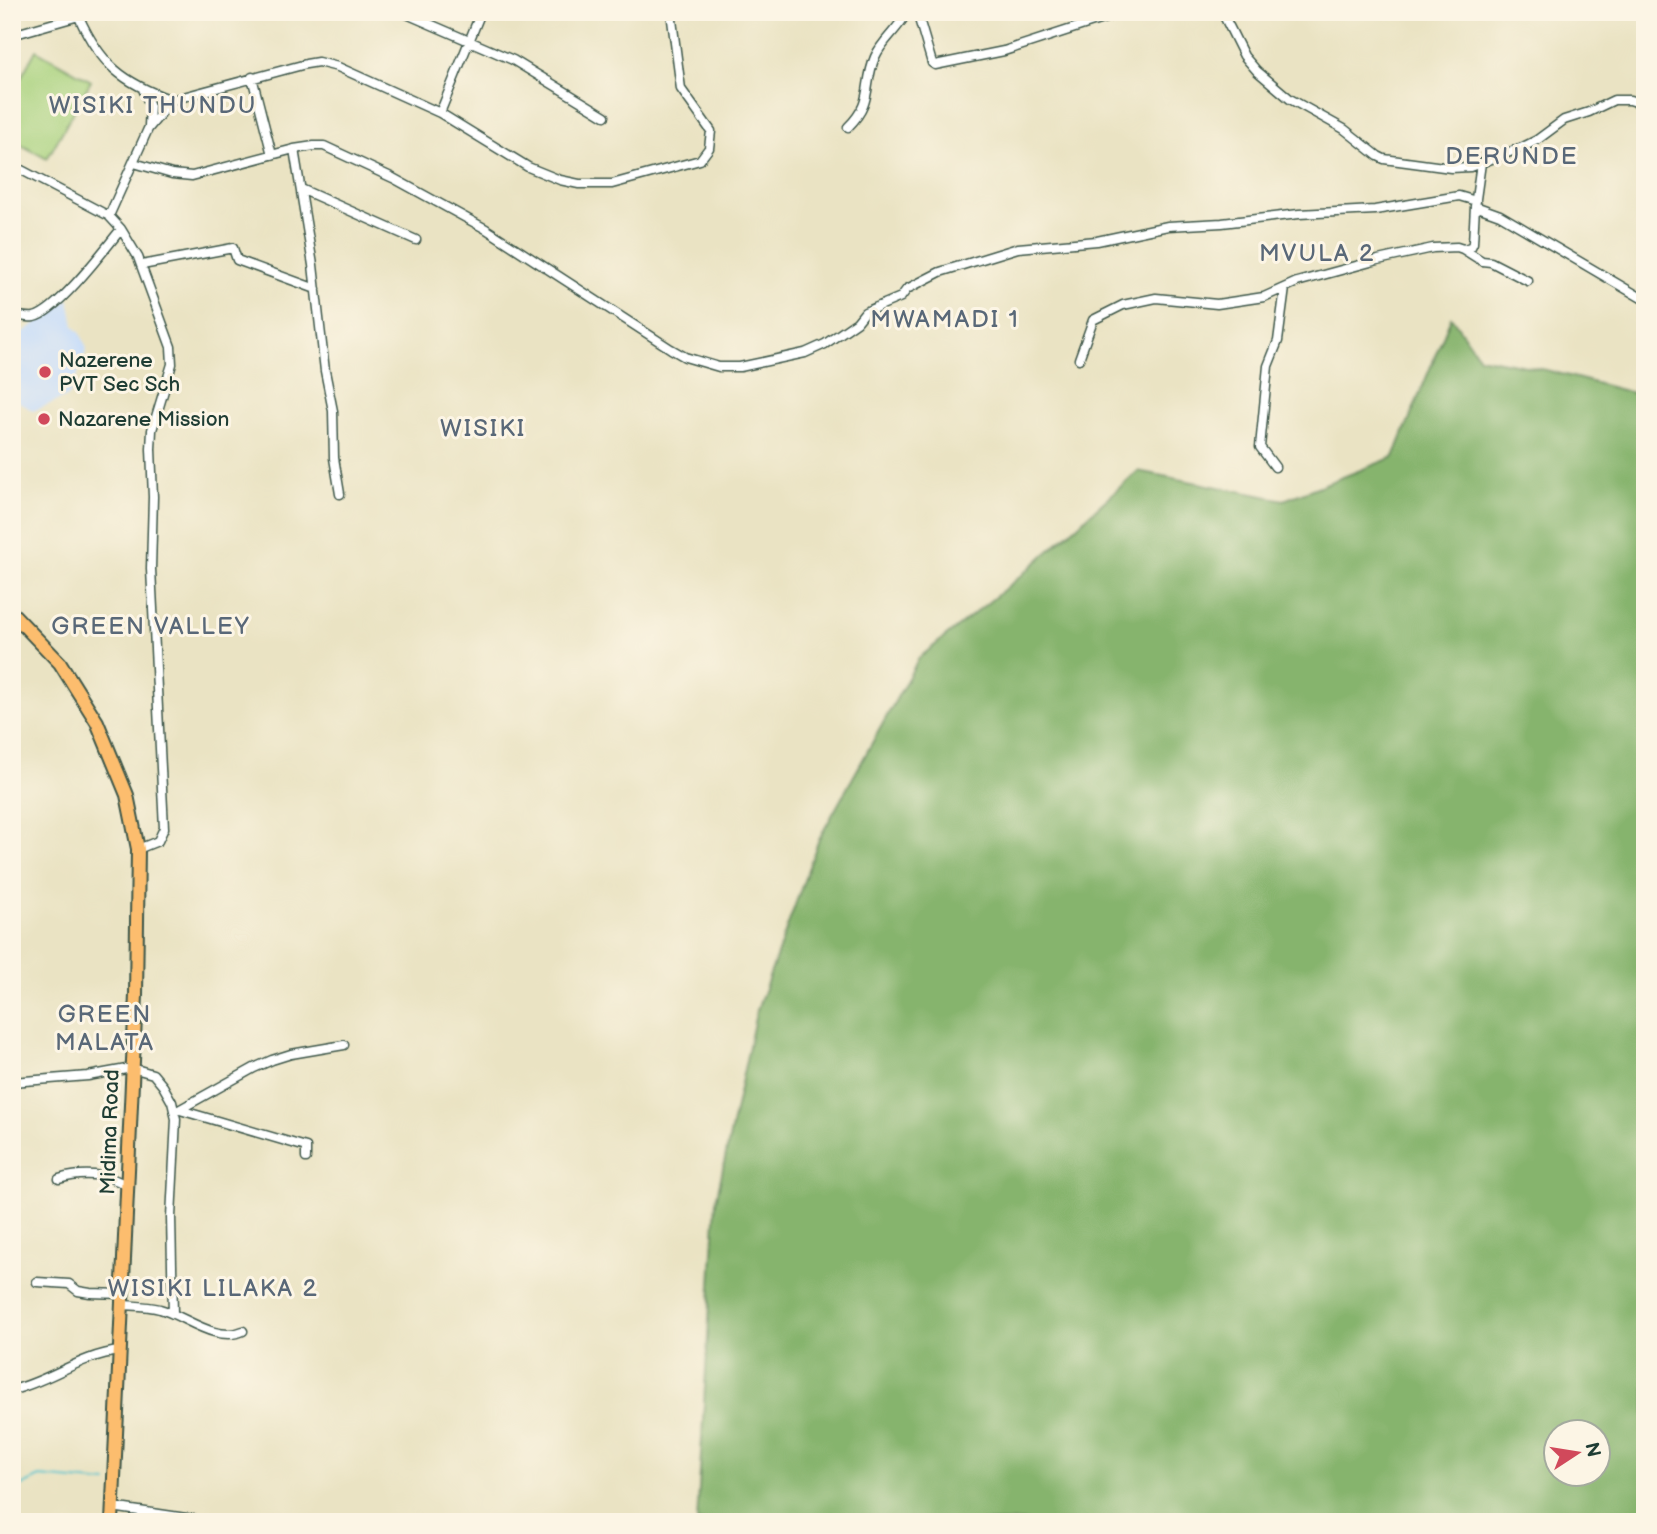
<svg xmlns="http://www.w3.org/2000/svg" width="1657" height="1534" font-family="'Balsamiq Sans',sans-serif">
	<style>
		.built { fill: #c7ddf9 }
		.green { fill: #a9d27e; stroke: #648859; stroke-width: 2 }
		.forest { fill: #86b46d; stroke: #527850; stroke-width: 2; fill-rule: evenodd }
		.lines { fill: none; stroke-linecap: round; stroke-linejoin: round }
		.stream { stroke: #57c4ce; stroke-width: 2 }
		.street-casing { stroke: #3d5649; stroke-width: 11 }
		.primary-casing { stroke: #3d5649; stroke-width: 16 }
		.street { stroke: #fff; stroke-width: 8 }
		.primary { stroke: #fcbd6e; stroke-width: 12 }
		.poi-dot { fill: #d1495b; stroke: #fcf5e5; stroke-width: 2.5 }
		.labels { text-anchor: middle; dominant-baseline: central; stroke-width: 6; stroke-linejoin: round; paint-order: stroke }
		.poi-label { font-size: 21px; fill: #1f3d34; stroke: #fcf5e5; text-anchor: start }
		.street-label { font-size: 21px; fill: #1f3d34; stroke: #fcf5e5 }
		.quarter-label { font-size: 24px; letter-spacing: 2px; fill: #596878; stroke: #fcf5e5 }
	</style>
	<rect width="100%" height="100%" fill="#fcf5e5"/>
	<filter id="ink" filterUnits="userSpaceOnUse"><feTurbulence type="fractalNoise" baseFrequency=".0143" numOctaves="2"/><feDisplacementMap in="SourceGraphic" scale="14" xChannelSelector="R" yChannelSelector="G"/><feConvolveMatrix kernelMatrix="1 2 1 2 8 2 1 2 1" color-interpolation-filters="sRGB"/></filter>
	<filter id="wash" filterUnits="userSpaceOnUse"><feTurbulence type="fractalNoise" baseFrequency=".00686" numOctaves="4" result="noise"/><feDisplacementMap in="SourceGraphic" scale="28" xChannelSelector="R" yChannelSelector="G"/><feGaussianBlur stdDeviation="1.57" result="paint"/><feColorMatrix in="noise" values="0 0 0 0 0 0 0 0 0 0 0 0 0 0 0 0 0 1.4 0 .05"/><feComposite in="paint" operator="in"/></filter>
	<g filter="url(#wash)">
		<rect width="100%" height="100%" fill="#eae3c3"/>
		<path class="built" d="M 69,299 L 74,326 L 80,332 L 87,349 L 69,396 L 33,411 L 12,397 L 12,328 L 24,332 Z"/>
		<path class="green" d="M 36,50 L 91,81 L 47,159 L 12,140 L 12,94 Z"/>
		<path class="forest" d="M 1451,317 L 1479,357 L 1546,370 L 1637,394 L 1645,399 L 1645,1522 L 697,1522 L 716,1201 L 756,1013 L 819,839 L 919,658 L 1021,576 L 1138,471 L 1284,500 L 1394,457 ZM 1556,1432 L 1598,1432 L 1598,1474 L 1556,1474 Z"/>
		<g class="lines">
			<path class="stream" d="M 12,1488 L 17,1488 L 40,1477 L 107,1483"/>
		</g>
	</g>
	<g filter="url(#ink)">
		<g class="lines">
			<g class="street-casing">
				<path id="street" d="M 194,12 L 213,12
					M 402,12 L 513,60 L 605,116
					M 917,12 L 932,63 L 935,65 L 1004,51 L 1124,12
					M 1222,12 L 1244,56 L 1257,71 L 1290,99 L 1344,129 L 1378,156 L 1384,159 L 1451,168 L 1470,167 L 1523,147 L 1537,140 L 1564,120 L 1589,112 L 1614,100 L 1630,100 L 1645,105
					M 79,17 C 100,64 123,83 172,100
					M 12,35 L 93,12
					M 252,77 L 272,155
					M 143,89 L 150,106 L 149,126
					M 440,113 L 481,12
					M 848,127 C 874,102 863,85 875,57 C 882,40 899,29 907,12
					M 294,149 L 314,146 L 324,146 L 393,178 L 486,229 L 671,349 L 685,357 L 719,367 L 740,367 L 805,353 L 825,344 L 857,322 L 865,312 L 901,297 L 907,289 L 940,272 L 1018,248 L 1097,241 L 1168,226 L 1222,223 L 1299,214 L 1375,210 L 1459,196 L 1476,201
					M 134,163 L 172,174 L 192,176 L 294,149 L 313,265 L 325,371 L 333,411 L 334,458 L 340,494
					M 12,165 L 109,216 L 121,229 L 138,257 L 171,347 L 172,364 L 152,430 L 151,449 L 153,497 L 151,569 L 164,828 L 158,841 L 138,849
					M 301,189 L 416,240
					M 1475,206 L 1500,215 L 1645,300
					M 109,216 L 148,129 L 172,100 L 306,64 L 318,62 L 338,67 L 440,113 L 528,167 L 560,180 L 579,184 L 612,184 L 700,160 L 709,148 L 711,131 L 681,89 L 671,12
					M 1463,249 L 1482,261 L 1491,262 L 1528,281
					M 142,265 L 233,248 L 237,260 L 316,289
					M 12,314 C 19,316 27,318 34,317 C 57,312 105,249 121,229
					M 1079,359 L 1093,320 L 1123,305 L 1156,298 L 1217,304 L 1264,297 L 1297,282 L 1378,260 L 1433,248 L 1457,247 L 1463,249 L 1471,247 L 1473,243 L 1475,206 L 1481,163
					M 1275,467 L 1260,447 L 1268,366 L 1278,341 L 1285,288
					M 12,1082 L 88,1076 L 132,1068 L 153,1074 L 163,1086 L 172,1102 L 176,1119 L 171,1217 L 173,1314
					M 180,1110 L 306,1147 L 306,1158
					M 175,1112 L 254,1068 L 272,1060 L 291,1054 L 344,1045
					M 59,1179 C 81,1172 108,1173 127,1186
					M 37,1282 L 69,1284 L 78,1291 L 90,1293 L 122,1294
					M 122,1305 C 135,1306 148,1306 160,1309 C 185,1316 216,1343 243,1331
					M 12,1390 C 50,1381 81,1355 120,1351
					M 112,1507 L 213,1522"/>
			</g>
			<g class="primary-casing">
				<path id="primary" d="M 12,613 L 60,663 L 97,722 L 127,795 L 138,849 L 136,995 L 112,1522"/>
			</g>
			<use href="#street" class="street"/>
			<use href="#primary" class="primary"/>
		</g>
	</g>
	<g class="poi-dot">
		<circle cx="45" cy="372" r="7"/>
		<circle cx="44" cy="419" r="7"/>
	</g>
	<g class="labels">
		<g class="poi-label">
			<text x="59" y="360">Nazerene<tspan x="59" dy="24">PVT Sec Sch</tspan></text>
			<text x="58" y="419">Nazarene Mission</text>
		</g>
		<g class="street-label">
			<text transform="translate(110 1132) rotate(-88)">Midima Road</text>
		</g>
		<g class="quarter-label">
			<text x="153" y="105">WISIKI THUNDU</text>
			<text x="1512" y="156">DERUNDE</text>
			<text x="1317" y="253">MVULA 2</text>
			<text x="945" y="319">MWAMADI 1</text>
			<text x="483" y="428">WISIKI</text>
			<text x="151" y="626">GREEN VALLEY</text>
			<text x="105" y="1014">GREEN<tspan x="105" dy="28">MALATA</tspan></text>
			<text x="213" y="1288">WISIKI LILAKA 2</text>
		</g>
	</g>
	<rect width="1657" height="1534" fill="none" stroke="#fcf5e5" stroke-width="42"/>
	<g transform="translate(1577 1453) rotate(78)"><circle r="33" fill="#fcf5e5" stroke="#a4ab9e" stroke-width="2"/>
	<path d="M0-5L12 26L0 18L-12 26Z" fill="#d1495b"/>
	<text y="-10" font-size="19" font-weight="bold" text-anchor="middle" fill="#1f3d34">N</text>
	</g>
</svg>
